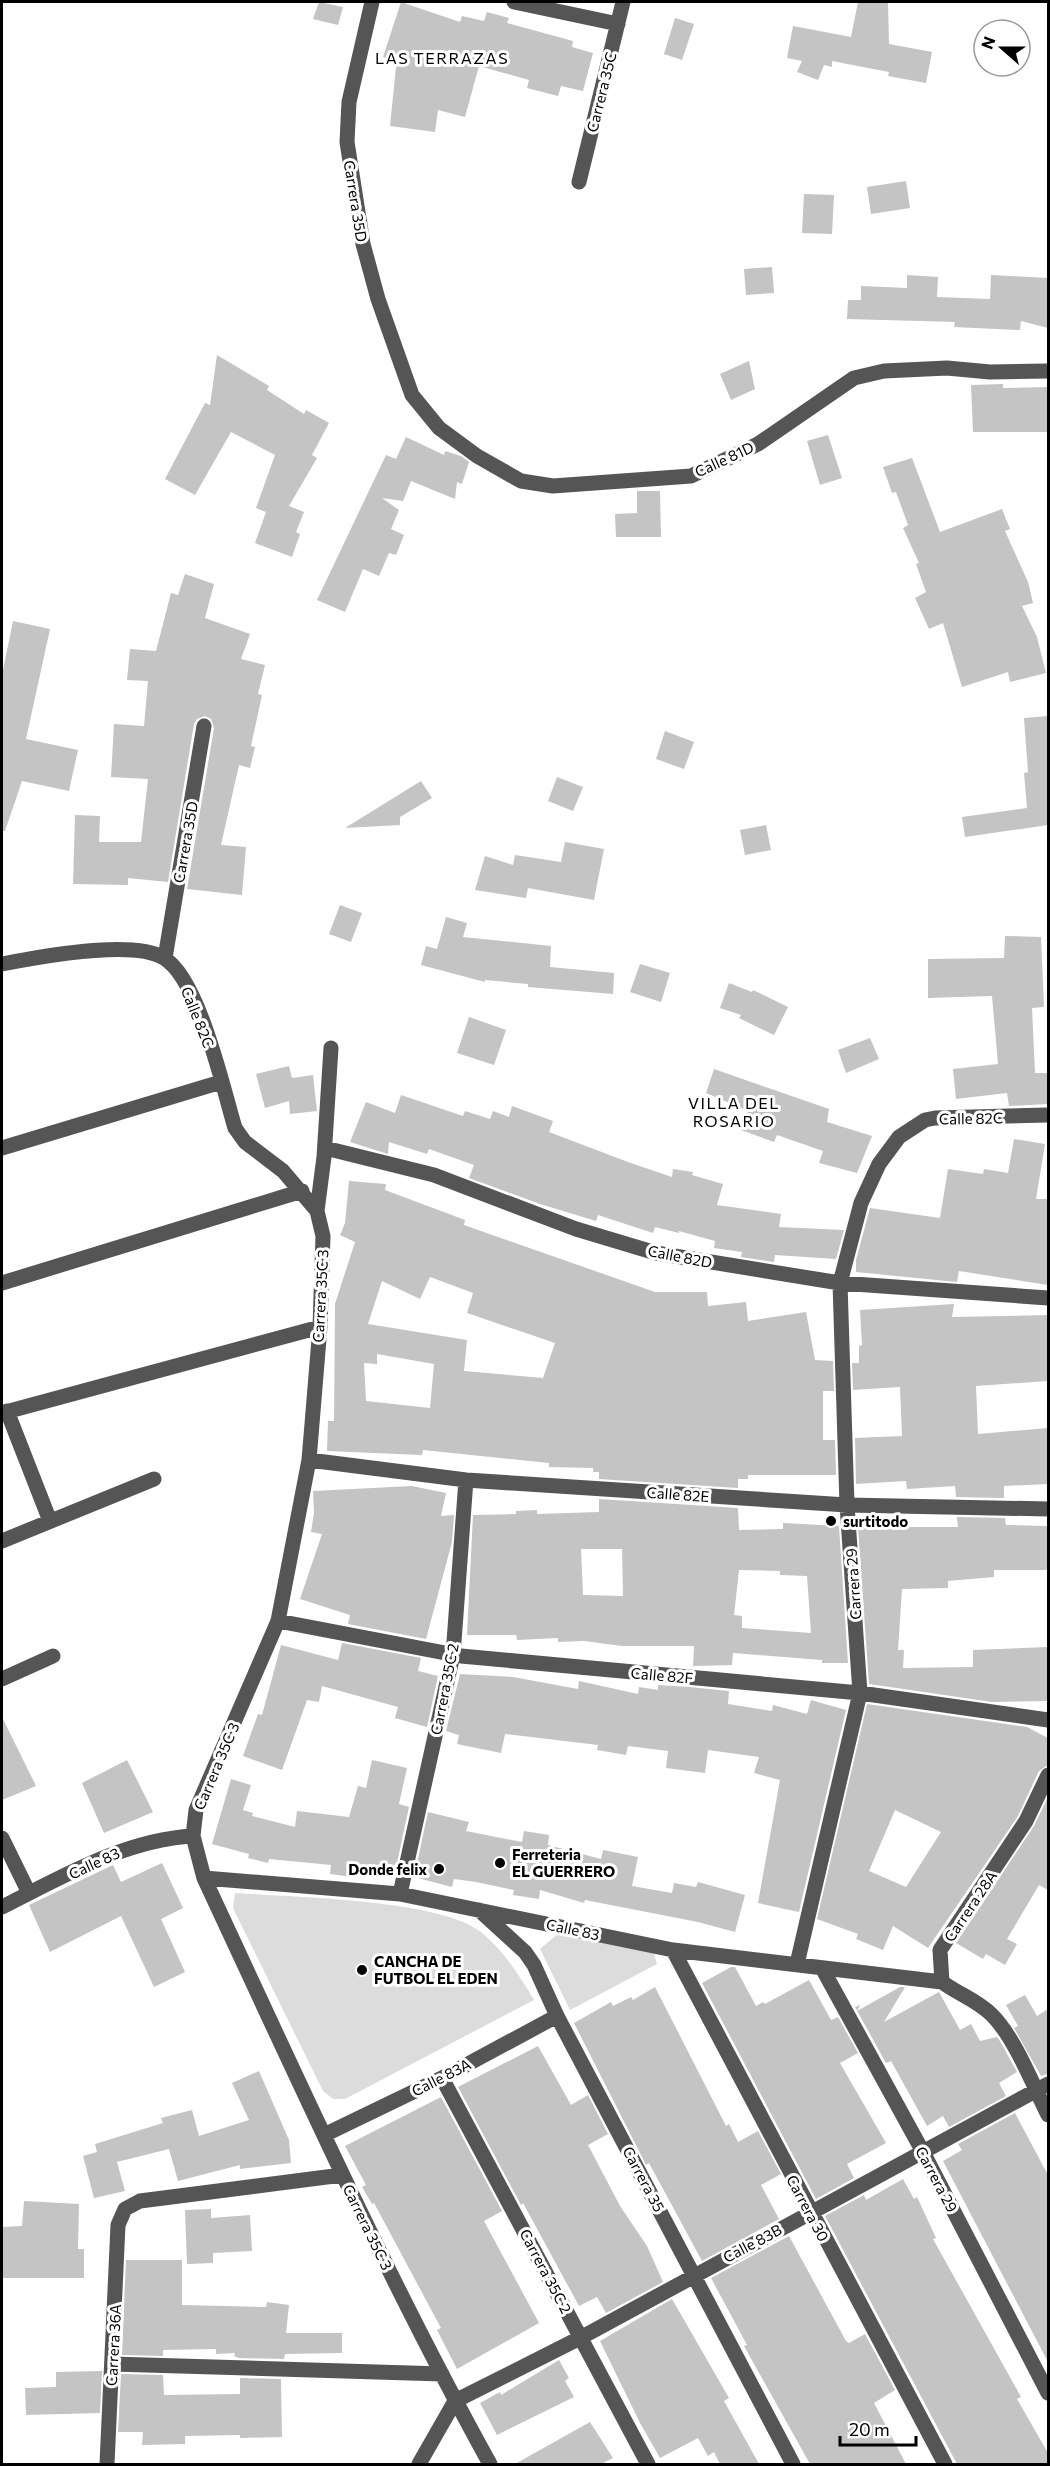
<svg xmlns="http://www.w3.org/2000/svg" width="1050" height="2466" font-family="Commissioner,sans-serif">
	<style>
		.green { fill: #dcdcdc }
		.building { fill: #c4c4c4; fill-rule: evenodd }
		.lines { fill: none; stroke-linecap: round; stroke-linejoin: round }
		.minor { stroke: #555; stroke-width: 15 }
		.poi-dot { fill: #000; stroke: #fff; stroke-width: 2 }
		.labels { text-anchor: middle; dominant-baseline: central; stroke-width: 6; stroke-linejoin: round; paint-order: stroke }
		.street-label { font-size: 15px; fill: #000; stroke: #fff }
		.poi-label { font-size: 15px; font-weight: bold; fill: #000; stroke: #fff; text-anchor: start }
		.neighbourhood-label { font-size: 16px; letter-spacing: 1.5px; fill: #000; stroke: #fff }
	</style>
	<rect width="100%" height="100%" fill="#fff"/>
	<path class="green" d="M 235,1893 C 291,1897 440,1899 481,1932 C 504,1951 519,1975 534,2000 L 345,2099 L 333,2099 L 323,2091 L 233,1908 Z
		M 560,1932 L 652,1947 L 657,1964 L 570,2010 L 540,1949 Z"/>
	<path class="building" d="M 319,2 L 343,7 L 338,25 L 313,19 Z
		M 401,2 L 460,22 L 462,16 L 484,21 L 487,12 L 509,18 L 507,23 L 573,41 L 572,47 L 593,53 L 583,91 L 561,86 L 558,96 L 527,88 L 529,80 L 479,66 L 465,117 L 438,110 L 435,132 L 390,126 L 396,67 L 394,66 L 395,61 L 383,57 Z
		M 858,2 L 888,2 L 889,44 L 932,52 L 926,83 L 888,76 L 889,72 L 832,61 L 832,67 L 824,65 L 818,80 L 797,72 L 802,61 L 787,58 L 793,26 L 851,37 Z
		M 675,18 L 694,24 L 682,60 L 664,54 Z
		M 906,181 L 910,208 L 871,214 L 867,187 Z
		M 804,194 L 834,195 L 832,234 L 802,233 Z
		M 772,267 L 774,293 L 746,295 L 744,269 Z
		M 907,275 L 938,277 L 937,297 L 990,299 L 991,275 L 1048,278 L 1048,328 L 1021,321 L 1020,330 L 954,327 L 955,322 L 847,319 L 848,300 L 861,300 L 861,286 L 907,288 Z
		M 217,355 L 269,386 L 267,390 L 304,414 L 306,410 L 329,423 L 312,455 L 317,458 L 289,506 L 304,512 L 296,532 L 300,534 L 292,557 L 255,543 L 266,512 L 256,508 L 275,455 L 231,432 L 195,495 L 165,479 L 205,403 L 210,405 Z
		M 749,361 L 755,389 L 731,400 L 720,374 Z
		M 1003,384 L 1003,388 L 1048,387 L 1048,432 L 973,432 L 971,385 Z
		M 828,435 L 842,478 L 820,485 L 807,441 Z
		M 406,437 L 444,455 L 445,451 L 461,456 L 469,462 L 462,484 L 457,482 L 455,499 L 411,481 L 403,501 L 382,498 L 399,510 L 391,529 L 404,535 L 396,555 L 389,553 L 379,576 L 363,569 L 345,612 L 317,600 L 386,455 L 396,459 Z
		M 912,458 L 940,532 L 1002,509 L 1010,529 L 1005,531 L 1028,582 L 1033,603 L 1022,606 L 1037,637 L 1046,673 L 1010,682 L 1008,672 L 962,687 L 943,623 L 929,629 L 915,598 L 926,592 L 916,564 L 919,563 L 903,528 L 908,525 L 896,492 L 892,493 L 883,467 Z
		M 637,491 L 660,491 L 661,537 L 616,537 L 615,514 L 637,513 Z
		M 185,574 L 214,584 L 205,618 L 250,634 L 241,659 L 265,665 L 258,694 L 262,695 L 251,746 L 255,747 L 250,768 L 239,765 L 221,845 L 246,847 L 242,895 L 187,889 L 214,728 L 211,719 L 205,716 L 197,719 L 194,724 L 168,882 L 128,878 L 128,885 L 73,884 L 75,815 L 100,816 L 99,842 L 141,842 L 148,779 L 111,777 L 114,724 L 144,726 L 148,681 L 127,680 L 130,649 L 156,651 L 171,593 L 178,595 Z
		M 13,621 L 50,629 L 26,739 L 78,750 L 69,791 L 22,781 L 5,831 L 2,831 L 2,675 Z
		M 1048,716 L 1048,825 L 965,837 L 962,817 L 1027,808 L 1024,773 L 1028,772 L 1024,718 Z
		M 665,731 L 694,742 L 684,769 L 656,759 Z
		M 557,777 L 583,787 L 573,811 L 548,801 Z
		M 421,781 L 432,798 L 400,817 L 400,825 L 345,828 Z
		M 766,825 L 771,850 L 745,855 L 740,830 Z
		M 565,842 L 604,849 L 594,900 L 528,888 L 526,898 L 475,890 L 485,856 L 513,865 L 515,855 L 561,862 Z
		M 340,905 L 362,913 L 351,942 L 329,934 Z
		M 446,917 L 467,923 L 463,937 L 551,946 L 550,967 L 614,973 L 613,994 L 528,987 L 528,984 L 485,980 L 485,982 L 421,965 L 426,946 L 437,949 Z
		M 1005,936 L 1041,937 L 1044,1007 L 1032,1008 L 1035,1073 L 1048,1073 L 1048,1104 L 1009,1106 L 1007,1093 L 956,1099 L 953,1069 L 998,1064 L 992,996 L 928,998 L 928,959 L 1004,958 Z
		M 640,964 L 670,973 L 661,1002 L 630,992 Z
		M 729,983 L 752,992 L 753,990 L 788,1007 L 774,1035 L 739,1018 L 741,1015 L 720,1008 Z
		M 469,1017 L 506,1030 L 494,1065 L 457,1053 Z
		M 870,1038 L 879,1059 L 846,1073 L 838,1050 Z
		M 289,1066 L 292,1078 L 313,1075 L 317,1111 L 290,1114 L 289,1101 L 265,1108 L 256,1074 Z
		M 714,1069 L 829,1109 L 827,1122 L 872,1136 L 857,1173 L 819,1163 L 823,1151 L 777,1135 L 774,1142 L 741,1130 L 748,1111 L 706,1093 Z
		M 401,1095 L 463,1116 L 465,1111 L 490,1119 L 493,1111 L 509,1117 L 512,1106 L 553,1121 L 549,1132 L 628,1162 L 672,1177 L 673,1169 L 693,1172 L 692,1175 L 723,1184 L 717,1205 L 781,1214 L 779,1227 L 844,1230 L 836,1259 L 775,1255 L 774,1262 L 741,1257 L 742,1252 L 714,1248 L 715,1241 L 679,1231 L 679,1233 L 655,1227 L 653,1233 L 598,1215 L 596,1221 L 540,1204 L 469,1178 L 474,1165 L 429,1149 L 427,1154 L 389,1142 L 388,1154 L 350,1142 L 366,1102 L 395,1113 Z
		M 1014,1139 L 1045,1144 L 1036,1199 L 1048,1199 L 1048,1285 L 959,1271 L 957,1282 L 856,1272 L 856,1260 L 870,1208 L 940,1218 L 948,1169 L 983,1174 L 984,1169 L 1008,1173 Z
		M 349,1181 L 386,1184 L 385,1190 L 465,1220 L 464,1225 L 655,1292 L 707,1292 L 708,1306 L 746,1302 L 748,1321 L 806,1312 L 815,1360 L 833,1361 L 834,1391 L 823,1391 L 823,1440 L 835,1440 L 836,1475 L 748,1475 L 748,1479 L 738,1479 L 738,1488 L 599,1479 L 599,1472 L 593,1472 L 593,1468 L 549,1467 L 549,1463 L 423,1450 L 422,1455 L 327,1451 L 328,1421 L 334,1421 L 335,1304 L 355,1242 L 340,1235 L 345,1223 ZM 430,1277 L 473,1293 L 467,1313 L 555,1343 L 543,1378 L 464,1371 L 467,1340 L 368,1324 L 382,1281 L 420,1299 ZM 377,1354 L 434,1364 L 430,1408 L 366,1401 L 364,1363 L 377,1364 Z
		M 954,1304 L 952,1317 L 1048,1315 L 1048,1381 L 976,1386 L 978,1434 L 1048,1428 L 1048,1484 L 1004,1486 L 1004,1498 L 956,1497 L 955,1486 L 907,1489 L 906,1481 L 856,1484 L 855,1438 L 902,1436 L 900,1387 L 853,1390 L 852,1363 L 859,1363 L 859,1346 L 862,1345 L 860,1310 Z
		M 412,1486 L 446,1493 L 441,1516 L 454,1515 L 452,1542 L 426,1639 L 348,1624 L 350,1615 L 300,1599 L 322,1534 L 311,1532 L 314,1513 L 313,1491 Z
		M 599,1499 L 738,1508 L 739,1530 L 783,1529 L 783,1523 L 839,1526 L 848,1663 L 822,1663 L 822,1660 L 733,1653 L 732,1665 L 693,1666 L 694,1646 L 622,1646 L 584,1641 L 558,1642 L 558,1638 L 517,1640 L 516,1635 L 467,1635 L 473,1515 L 516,1514 L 516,1511 L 537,1510 L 537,1514 L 599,1512 ZM 581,1549 L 622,1549 L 623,1596 L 583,1595 ZM 739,1570 L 780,1571 L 780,1575 L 807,1576 L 811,1633 L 742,1628 L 742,1616 L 734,1615 Z
		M 957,1517 L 1005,1518 L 1006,1525 L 1048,1526 L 1048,1570 L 994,1570 L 994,1577 L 948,1581 L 948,1588 L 902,1589 L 898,1650 L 904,1650 L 903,1668 L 973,1667 L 973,1650 L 1048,1647 L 1048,1701 L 992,1702 L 869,1684 L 858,1528 L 860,1525 L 893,1524 L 893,1527 L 958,1527 Z
		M 342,1643 L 421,1658 L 418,1671 L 438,1676 L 427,1727 L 395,1718 L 398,1707 L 322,1686 L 319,1702 L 307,1700 L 282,1770 L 243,1756 L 258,1714 L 262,1715 L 281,1645 L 338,1660 Z
		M 460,1674 L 513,1677 L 578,1689 L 579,1681 L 638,1694 L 639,1687 L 658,1690 L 658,1685 L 689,1687 L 729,1691 L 728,1704 L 772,1711 L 773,1705 L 807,1714 L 811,1700 L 846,1710 L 799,1912 L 758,1903 L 780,1780 L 754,1773 L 759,1757 L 708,1750 L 705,1773 L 666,1768 L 668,1751 L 628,1746 L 626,1755 L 597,1750 L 598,1745 L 505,1734 L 501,1753 L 457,1744 L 459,1735 L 446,1731 Z
		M 867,1704 L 1027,1727 L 1048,1738 L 1048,1765 L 1039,1771 L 1018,1816 L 928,1948 L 893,1926 L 883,1950 L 856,1939 L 858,1934 L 817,1919 ZM 895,1810 L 941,1832 L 906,1887 L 869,1871 Z
		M 2,1717 L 36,1786 L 2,1800 Z
		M 127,1760 L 153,1812 L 104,1833 L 82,1783 Z
		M 372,1760 L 407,1768 L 399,1804 L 409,1807 L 395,1872 L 388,1870 L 387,1875 L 355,1866 L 353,1877 L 330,1874 L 331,1865 L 269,1859 L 268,1863 L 248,1858 L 249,1854 L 212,1844 L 231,1779 L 251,1785 L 243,1810 L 253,1813 L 252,1816 L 295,1827 L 297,1811 L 349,1817 L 358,1786 L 366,1788 Z
		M 1048,1797 L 1048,1890 L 1039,1885 L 1007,1939 L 1017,1944 L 1005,1965 L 986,1954 L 983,1959 L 956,1943 L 1034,1826 Z
		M 428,1812 L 469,1822 L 466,1831 L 522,1842 L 524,1831 L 549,1835 L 548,1845 L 601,1859 L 603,1850 L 638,1857 L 632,1886 L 672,1893 L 674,1883 L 696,1887 L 698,1882 L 745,1895 L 735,1932 L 698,1922 L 585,1900 L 584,1903 L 540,1890 L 539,1899 L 513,1895 L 514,1890 L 476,1882 L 454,1879 L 452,1887 L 414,1877 Z
		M 162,1863 L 183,1908 L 161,1919 L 185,1972 L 154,1987 L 121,1916 L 50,1952 L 29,1905 L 113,1865 L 121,1882 Z
		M 731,1967 L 735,1967 L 756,2006 L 763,2002 L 765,2004 L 809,1980 L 831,2020 L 838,2017 L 858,2053 L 840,2063 L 886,2143 L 847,2164 L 854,2178 L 816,2199 L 702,1983 Z
		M 655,1987 L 726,2126 L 729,2124 L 738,2142 L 758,2131 L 781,2174 L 761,2185 L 779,2219 L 702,2261 L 649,2163 L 646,2165 L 574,2023 L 611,2002 L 613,2006 L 631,1997 L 633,2000 Z
		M 900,1987 L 905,1987 L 884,2022 L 939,1992 L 960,2030 L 971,2024 L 980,2041 L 997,2037 L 1000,2041 L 1017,2072 L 999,2083 L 1006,2096 L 949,2127 L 943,2116 L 927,2126 L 891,2061 L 886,2063 L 855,2007 L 860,2005 L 857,2011 Z
		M 1025,1995 L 1037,2016 L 1048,2009 L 1048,2074 L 1041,2076 L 1014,2028 L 1018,2026 L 1006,2005 Z
		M 538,2046 L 571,2105 L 588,2095 L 608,2134 L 588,2145 L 620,2206 L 647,2246 L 663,2282 L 606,2313 L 597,2297 L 579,2306 L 523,2203 L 521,2205 L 458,2087 Z
		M 259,2071 L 289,2140 L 291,2163 L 240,2169 L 240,2165 L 178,2181 L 169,2149 L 117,2162 L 125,2191 L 94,2198 L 83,2156 L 97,2152 L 95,2144 L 163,2123 L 161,2118 L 192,2110 L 199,2136 L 249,2120 L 232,2083 Z
		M 441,2097 L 502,2211 L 484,2221 L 539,2323 L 457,2369 L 437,2330 L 441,2328 L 374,2203 L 372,2204 L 362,2187 L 366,2185 L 345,2146 Z
		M 1015,2113 L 1048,2175 L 1048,2362 L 943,2161 L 962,2150 L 958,2144 Z
		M 903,2179 L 914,2199 L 917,2197 L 936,2238 L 933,2239 L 1021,2397 L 1017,2399 L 1048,2453 L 1048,2464 L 957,2464 L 825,2216 L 864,2195 L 866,2200 Z
		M 24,2201 L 79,2204 L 78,2249 L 84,2249 L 84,2278 L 2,2278 L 2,2227 L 22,2226 Z
		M 211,2209 L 211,2218 L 250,2215 L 252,2251 L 213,2253 L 213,2263 L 187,2264 L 185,2210 Z
		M 789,2236 L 846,2341 L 849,2343 L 865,2334 L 895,2390 L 874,2403 L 906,2464 L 810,2464 L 744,2346 L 747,2345 L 711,2278 Z
		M 126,2260 L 182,2260 L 182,2305 L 266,2307 L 267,2302 L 289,2305 L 286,2333 L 342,2333 L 342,2353 L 285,2354 L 284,2359 L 239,2358 L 234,2356 L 235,2353 L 216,2354 L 216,2349 L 163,2350 L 163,2356 L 122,2355 Z
		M 672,2299 L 729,2398 L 724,2401 L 759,2464 L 720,2464 L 714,2452 L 708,2456 L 698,2438 L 660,2458 L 640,2423 L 600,2341 Z
		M 559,2360 L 569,2378 L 565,2381 L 574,2397 L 497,2435 L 480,2403 L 500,2392 L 501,2395 Z
		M 102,2371 L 100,2413 L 26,2415 L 25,2388 L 56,2387 L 56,2372 Z
		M 121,2374 L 163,2375 L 164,2395 L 240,2394 L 240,2378 L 281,2379 L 282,2437 L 240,2438 L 240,2435 L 185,2436 L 185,2444 L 142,2445 L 143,2432 L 118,2432 Z
		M 590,2422 L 613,2458 L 601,2464 L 515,2464 Z"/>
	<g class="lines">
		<path class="minor" d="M 372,2 L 349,102 L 347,142 L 363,244 L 378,299 L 412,395 L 439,428 L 477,456 L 521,481 L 553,486 L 691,476 L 758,444 L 854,378 L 884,371 L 947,368 L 990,372 L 1048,371
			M 514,2 L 618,24
			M 579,182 L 623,2
			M 165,958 L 204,726
			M 2,964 C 38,957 132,939 164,958 C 199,979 223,1088 235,1128 L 245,1142 L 283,1171 L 317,1211
			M 331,1048 L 324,1157 L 317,1211 L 323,1236 L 320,1327 L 309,1460 L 278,1621 L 196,1810 L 193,1836 L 204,1878 C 296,2075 385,2274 490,2464
			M 2,1148 L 221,1082
			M 325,1148 L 434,1175 L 576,1229 L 656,1253 L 840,1283 L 1048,1298
			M 2,1283 L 302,1191
			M 7,1411 L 50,1521
			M 2,1413 L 320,1327
			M 309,1460 L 466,1480 L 847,1505 L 1048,1509
			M 2,1541 L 154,1479
			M 278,1621 L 461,1656 L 860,1693 L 1048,1720
			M 2,1679 L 53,1656
			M 1048,1775 L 1026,1821 L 940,1950 L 942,1982 C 958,1994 977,2000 992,2015 C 1015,2038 1033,2085 1048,2115
			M 2,1838 L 29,1893
			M 204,1878 L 400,1894 L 673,1950 L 942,1982
			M 400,1894 L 453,1655 L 466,1480
			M 2,1907 C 62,1877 124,1840 193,1836
			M 479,1910 L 525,1952 L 534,1965 L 557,2016 L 793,2464
			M 673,1950 L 945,2464
			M 797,1964 L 860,1693 L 847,1505 L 840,1283 L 861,1203 L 879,1164 L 899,1137 L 925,1120 L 935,1118 L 1048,1115
			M 822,1968 L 923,2152 L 1048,2393
			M 442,2078 L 648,2464
			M 324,2135 L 442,2078 L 557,2016
			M 112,2364 L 442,2374
			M 107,2464 L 118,2225 L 125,2209 L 140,2201 L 342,2175
			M 419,2464 L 455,2401 L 582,2337 L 1048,2084"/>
	</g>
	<g class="poi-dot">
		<circle cx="831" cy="1521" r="6"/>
		<circle cx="500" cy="1863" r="6"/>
		<circle cx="439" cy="1869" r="6"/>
		<circle cx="362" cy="1970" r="6"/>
	</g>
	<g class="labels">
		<g class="street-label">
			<text transform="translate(601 92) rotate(-76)">Carrera 35C</text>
			<text transform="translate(356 201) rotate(81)">Carrera 35D</text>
			<text transform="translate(724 459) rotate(-25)">Calle 81D</text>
			<text transform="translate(185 842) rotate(-80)">Carrera 35D</text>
			<text transform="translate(198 1017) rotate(68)">Calle 82C</text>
			<text transform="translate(971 1118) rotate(-1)">Calle 82C</text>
			<text transform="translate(680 1256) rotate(11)">Calle 82D</text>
			<text transform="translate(320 1296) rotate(-87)">Carrera 35C 3</text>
			<text transform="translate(678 1494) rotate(4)">Calle 82E</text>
			<text transform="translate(853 1584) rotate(-94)">Carrera 29</text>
			<text transform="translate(662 1675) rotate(5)">Calle 82F</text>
			<text transform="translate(444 1689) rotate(-79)">Carrera 35C 2</text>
			<text transform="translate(216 1766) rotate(-67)">Carrera 35C 3</text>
			<text transform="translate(94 1863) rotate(-25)">Calle 83</text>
			<text transform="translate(970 1906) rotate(-56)">Carrera 28A</text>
			<text transform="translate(573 1929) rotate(12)">Calle 83</text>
			<text transform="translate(441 2077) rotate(-27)">Calle 83A</text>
			<text transform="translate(644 2179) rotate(62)">Carrera 35</text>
			<text transform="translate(937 2179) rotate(62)">Carrera 29</text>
			<text transform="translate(808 2208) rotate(62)">Carrera 30</text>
			<text transform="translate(368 2227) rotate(64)">Carrera 35C 3</text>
			<text transform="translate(752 2243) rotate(-28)">Calle 83B</text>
			<text transform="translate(546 2271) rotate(62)">Carrera 35C 2</text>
			<text transform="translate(113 2345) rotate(-87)">Carrera 36A</text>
		</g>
		<g class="poi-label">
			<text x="843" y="1521">surtitodo</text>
			<text x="512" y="1854">Ferreteria<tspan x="512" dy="17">EL GUERRERO</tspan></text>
			<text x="427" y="1869" text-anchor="end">Donde felix</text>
			<text x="374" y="1961">CANCHA DE<tspan x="374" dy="17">FUTBOL EL EDEN</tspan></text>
		</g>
		<g class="neighbourhood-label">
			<text x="442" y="57">LAS TERRAZAS</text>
			<text x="734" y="1102">VILLA DEL<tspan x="734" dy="18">ROSARIO</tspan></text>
		</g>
	</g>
	<rect width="1050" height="2466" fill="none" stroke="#000000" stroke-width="6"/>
	<g transform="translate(1002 48) rotate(291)"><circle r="28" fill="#ffffff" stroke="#999999" stroke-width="1.5"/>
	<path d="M0-4.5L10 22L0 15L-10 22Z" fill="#000000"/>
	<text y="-9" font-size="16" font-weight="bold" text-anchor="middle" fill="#000000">N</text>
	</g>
	<path d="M840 2436v9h76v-9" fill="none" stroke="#000000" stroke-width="3"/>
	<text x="849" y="2436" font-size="18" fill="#000000" stroke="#ffffff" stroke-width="4.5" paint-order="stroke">20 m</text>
</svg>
